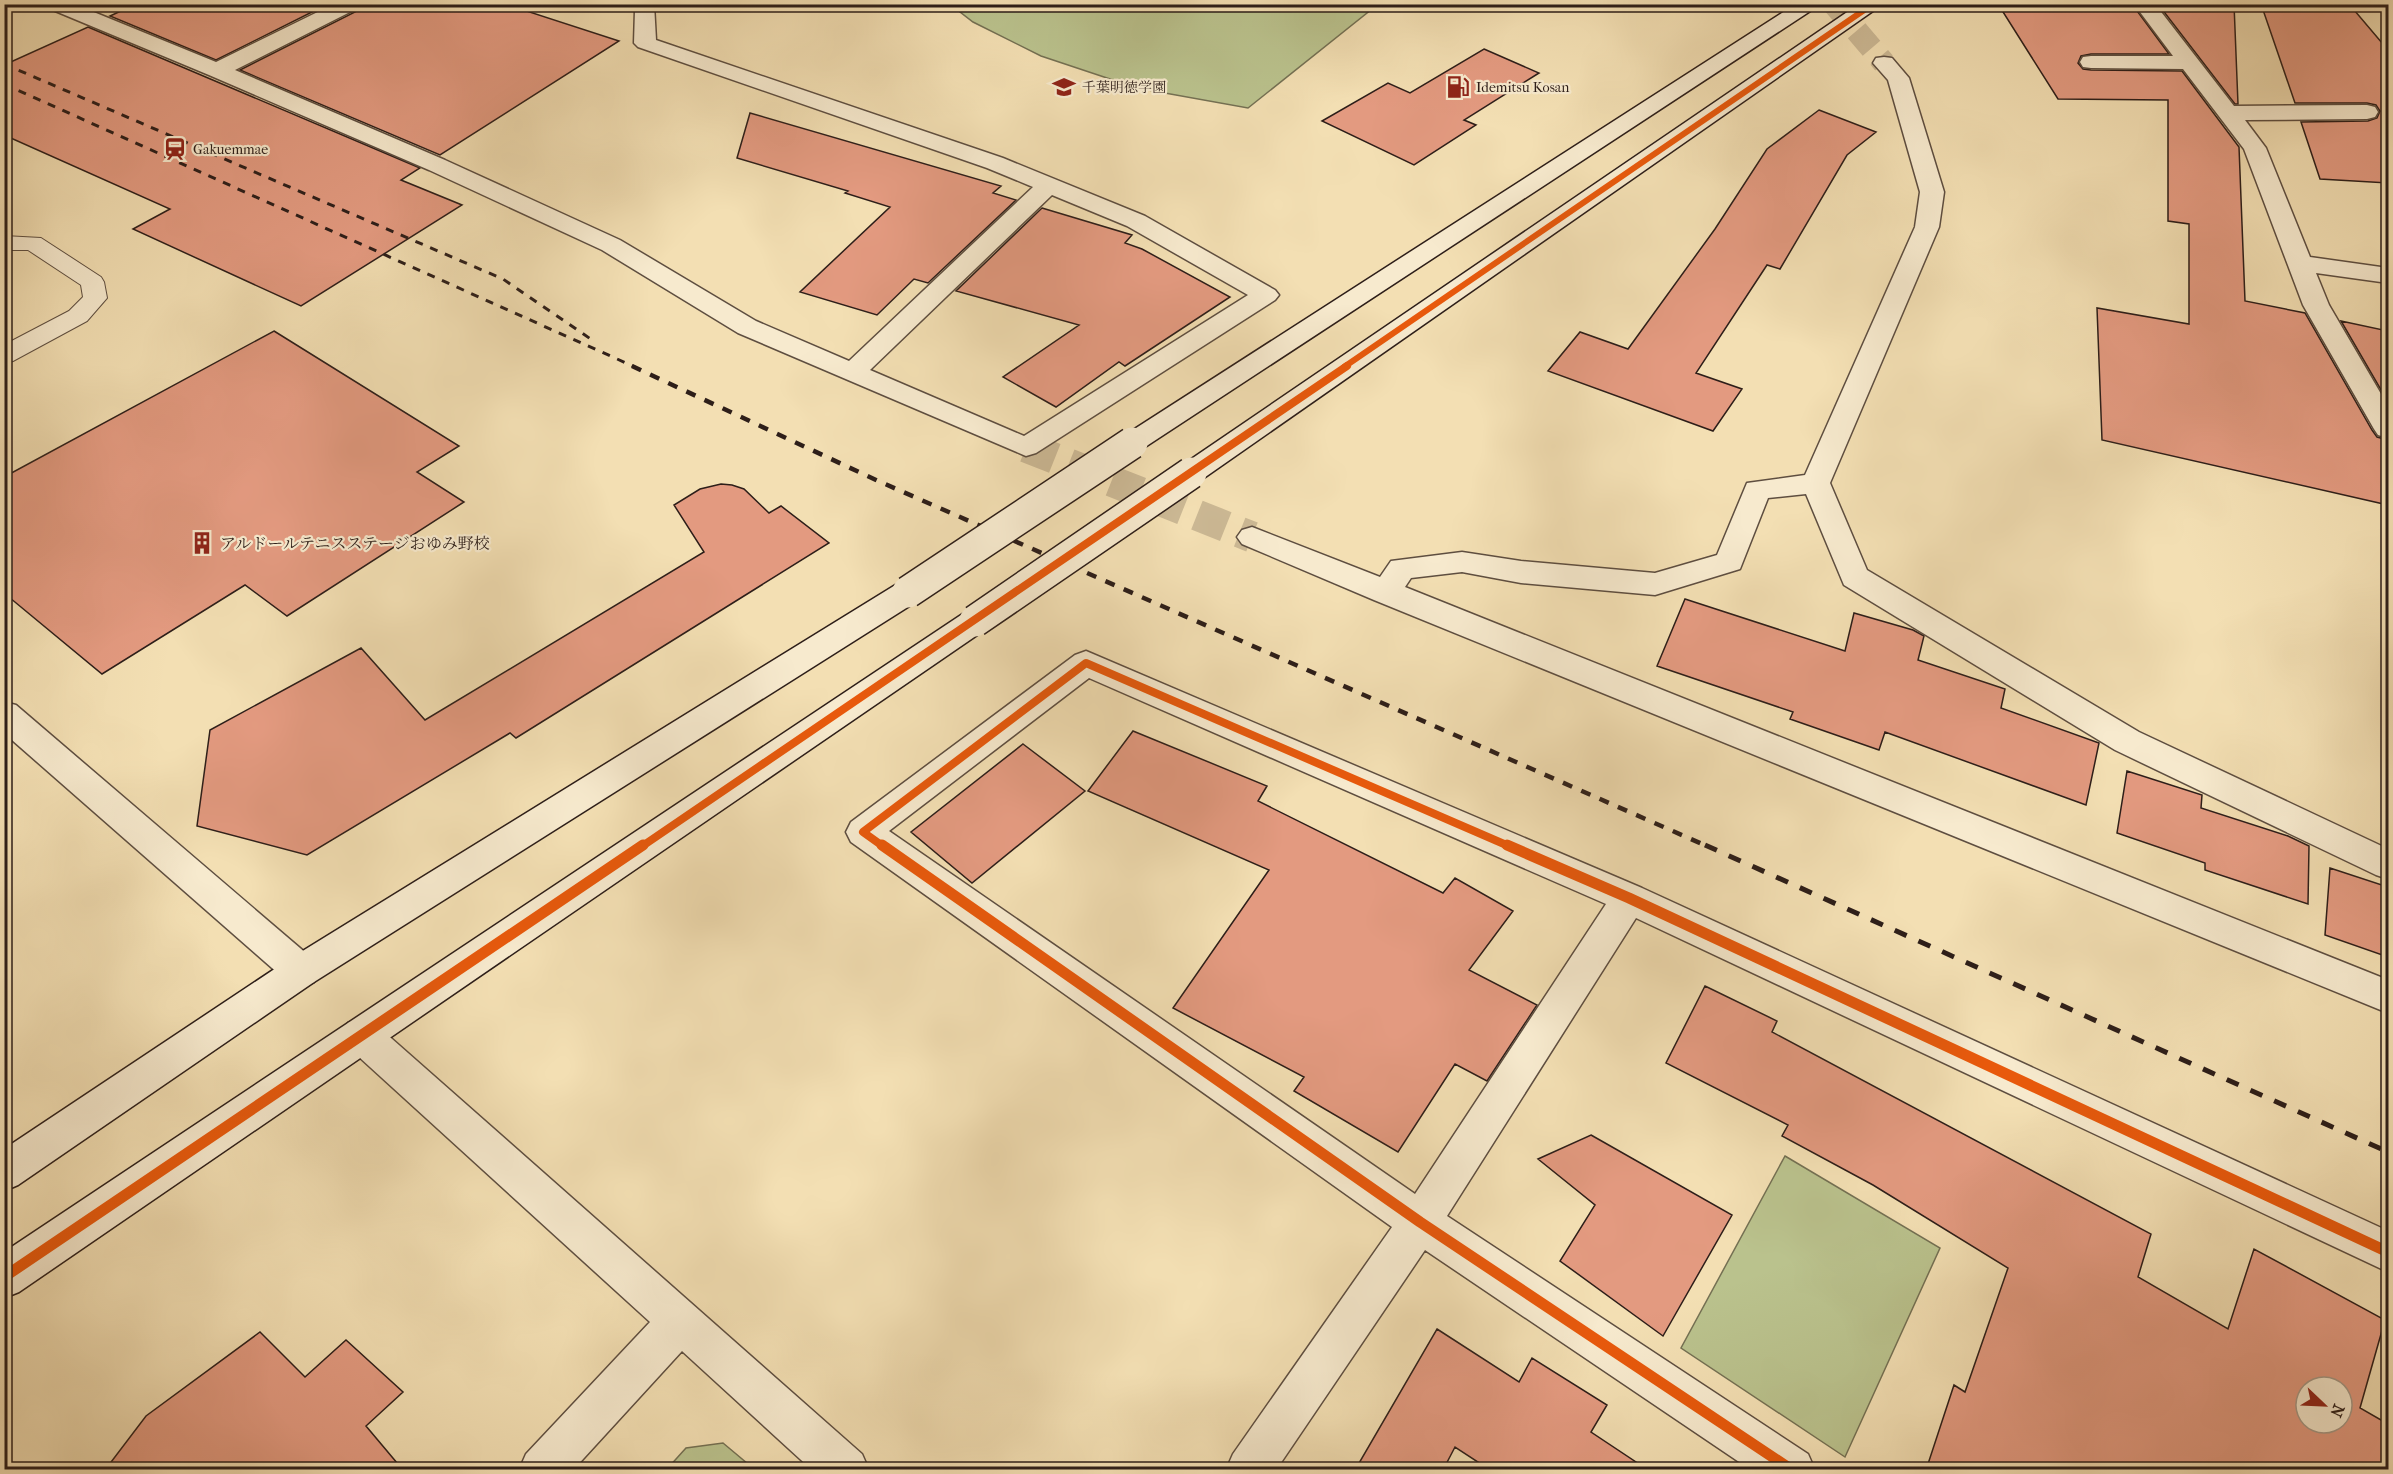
<svg xmlns="http://www.w3.org/2000/svg" width="2393" height="1474" font-family="'IM FELL French Canon','Noto Serif JP',serif">
	<style>
		.green { fill: #bac28d; stroke: #747053; stroke-width: 1.5 }
		.building { fill: #e39a80; stroke: #2d1e19; stroke-width: 1.5; fill-rule: evenodd }
		.lines { fill: none; stroke-linecap: round; stroke-linejoin: round }
		.street-tunnel-far1 { stroke: #cbb894; stroke-width: 23; stroke-dasharray: 23 12; stroke-linecap: butt }
		.street-tunnel { stroke: #cbb894; stroke-width: 31; stroke-dasharray: 31 15; stroke-linecap: butt }
		.lane-casing { stroke: #5e4e40; stroke-width: 2 }
		.street-casing { stroke: #5e4e40; stroke-width: 3 }
		.secondary-casing { stroke: #2d1e19; stroke-width: 3 }
		.lane { fill: #f7eace; fill-rule: evenodd }
		.street { fill: #f7eace; fill-rule: evenodd }
		.secondary { fill: #f7eace; fill-rule: evenodd }
		.rail-far2 { stroke: #2d1e19; stroke-width: 3; stroke-dasharray: 8 8; stroke-linecap: butt }
		.rail-far1 { stroke: #2d1e19; stroke-width: 4.5; stroke-dasharray: 10 10; stroke-linecap: butt }
		.rail { stroke: #2d1e19; stroke-width: 5; stroke-dasharray: 13 13; stroke-linecap: butt }
		.secondary-bridge-casing { stroke: #2d1e19; stroke-width: 34; stroke-linecap: butt }
		.secondary-bridge { stroke: #f7eace; stroke-width: 31 }
		.cycleway-far2-casing { stroke: #f7eace; stroke-width: 9 }
		.cycleway-far1-casing { stroke: #f7eace; stroke-width: 12 }
		.cycleway-casing { stroke: #f7eace; stroke-width: 15 }
		.cycleway-far2 { stroke: #e8590c; stroke-width: 6 }
		.cycleway-far1 { stroke: #e8590c; stroke-width: 8 }
		.cycleway { stroke: #e8590c; stroke-width: 11 }
		.labels { text-anchor: middle; dominant-baseline: central; stroke-width: 4.5; stroke-linejoin: round; paint-order: stroke }
		.far-poi-label { font-size: 14px; fill: #2d1e19; stroke: #f7eace; text-anchor: start }
		.poi-label { font-size: 16px; fill: #2d1e19; stroke: #f7eace; text-anchor: start }
	</style>
	<rect width="100%" height="100%" fill="#f3dfb3"/>
	<filter id="stains"><feTurbulence type="fractalNoise" baseFrequency=".00333" numOctaves="4"/><feColorMatrix values="0 0 0 0 .2 0 0 0 0 .09 0 0 0 0 .02 0 0 0 .5 -.17"/></filter>
	<radialGradient id="worn" r=".72"><stop offset=".6" stop-color="#630" stop-opacity="0"/><stop offset="1" stop-color="#630" stop-opacity=".3"/></radialGradient>
	<path class="green" d="M 951,5 L 1377,5 L 1248,108 L 1137,88 L 1041,56 L 973,22 Z
		M 1785,1156 L 1940,1248 L 1845,1457 L 1681,1348 Z
		M 723,1443 L 754,1469 L 667,1469 L 686,1448 Z"/>
	<path class="building" d="M 136,4 L 328,4 L 216,60 L 110,16 Z
		M 363,4 L 505,4 L 619,41 L 440,155 L 240,70 L 359,10 Z
		M 1998,4 L 2132,4 L 2169,54 L 2091,54 L 2081,56 L 2078,63 L 2083,69 L 2091,70 L 2182,71 L 2239,147 L 2245,301 L 2305,313 L 2372,430 L 2377,437 L 2388,440 L 2388,505 L 2102,440 L 2097,308 L 2189,324 L 2189,224 L 2168,221 L 2168,100 L 2058,99 Z
		M 2158,4 L 2234,4 L 2238,104 L 2235,104 Z
		M 2261,4 L 2349,4 L 2388,50 L 2388,183 L 2320,179 L 2301,122 L 2368,121 L 2377,118 L 2380,111 L 2376,105 L 2367,103 L 2295,103 Z
		M 88,27 L 420,168 L 401,180 L 462,205 L 301,306 L 133,229 L 170,209 L 4,135 L 4,65 Z
		M 1484,49 L 1539,73 L 1464,120 L 1476,125 L 1414,165 L 1322,121 L 1388,83 L 1410,93 Z
		M 1819,110 L 1876,132 L 1847,155 L 1780,269 L 1767,265 L 1696,373 L 1742,389 L 1713,431 L 1548,371 L 1580,332 L 1628,349 L 1715,229 L 1767,149 Z
		M 750,113 L 1001,186 L 993,193 L 1016,200 L 928,283 L 914,279 L 877,315 L 800,292 L 890,207 L 845,193 L 848,191 L 737,158 Z
		M 1042,208 L 1132,235 L 1125,243 L 1142,249 L 1230,297 L 1125,366 L 1119,362 L 1056,407 L 1003,377 L 1079,325 L 956,291 Z
		M 2341,321 L 2388,331 L 2388,402 Z
		M 274,331 L 459,446 L 417,472 L 464,502 L 287,616 L 245,585 L 102,674 L 4,593 L 4,477 Z
		M 721,484 L 732,485 L 744,489 L 769,513 L 781,506 L 829,543 L 516,738 L 510,733 L 307,855 L 197,826 L 210,730 L 361,648 L 425,720 L 704,552 L 674,505 L 700,489 Z
		M 1685,599 L 1845,651 L 1854,613 L 1913,630 L 1924,636 L 1918,660 L 2005,689 L 2001,708 L 2099,743 L 2086,805 L 1885,732 L 1879,750 L 1790,719 L 1793,712 L 1657,666 Z
		M 1133,731 L 1267,786 L 1258,801 L 1443,893 L 1455,878 L 1513,911 L 1469,970 L 1537,1005 L 1487,1081 L 1455,1064 L 1398,1152 L 1294,1091 L 1304,1077 L 1173,1008 L 1269,870 L 1088,791 Z
		M 1023,744 L 1085,791 L 972,883 L 911,832 Z
		M 2127,771 L 2202,795 L 2201,808 L 2288,836 L 2309,846 L 2308,904 L 2205,870 L 2205,863 L 2117,833 Z
		M 2330,868 L 2388,887 L 2388,957 L 2325,935 Z
		M 1705,986 L 1777,1021 L 1772,1032 L 2151,1234 L 2138,1277 L 2228,1329 L 2254,1249 L 2385,1320 L 2360,1408 L 2388,1424 L 2388,1470 L 1926,1470 L 1954,1385 L 1965,1392 L 2008,1268 L 1873,1185 L 1782,1136 L 1788,1125 L 1666,1063 ZM 2306,1387 L 2342,1387 L 2342,1423 L 2306,1423 Z
		M 1591,1135 L 1732,1215 L 1663,1336 L 1560,1261 L 1595,1205 L 1538,1159 Z
		M 1437,1329 L 1519,1382 L 1532,1358 L 1607,1405 L 1591,1432 L 1648,1470 L 1490,1470 L 1455,1447 L 1443,1470 L 1355,1470 Z
		M 260,1332 L 305,1377 L 346,1340 L 403,1392 L 366,1426 L 403,1470 L 105,1470 L 146,1416 Z"/>
	<g class="lines">
		<path class="street-tunnel-far1" d="M 1834,4 L 1884,63"/>
		<path class="street-tunnel" d="M 1026,447 L 1252,537"/>
		<g class="lane-casing">
			<path id="lane" d="M 4,236 L 41,238 L 101,277 L 104,282 L 107,298 L 87,321 L 13,361 L 4,364 L 4,345 L 69,311 L 83,297 L 81,285 L 28,250 L 4,250 Z"/>
		</g>
		<g class="street-casing">
			<path id="street" d="M 45,4 L 74,4 L 216,62 L 334,4 L 361,4 L 358,8 L 235,70 L 445,160 L 620,240 L 756,321 L 849,361 L 1033,187 L 987,168 L 638,47 L 634,43 L 635,10 L 629,4 L 654,4 L 656,40 L 1003,158 L 1145,216 L 1275,290 L 1279,295 L 1275,300 L 1036,453 L 1026,456 L 738,333 L 602,250 L 429,170 L 209,75 L 48,8 ZM 1052,195 L 1127,226 L 1248,295 L 1024,436 L 870,370 Z
				M 2134,4 L 2155,4 L 2234,106 L 2367,105 L 2375,107 L 2378,112 L 2375,117 L 2367,119 L 2245,120 L 2266,148 L 2310,257 L 2388,268 L 2388,283 L 2316,273 L 2329,305 L 2388,406 L 2388,438 L 2378,435 L 2374,429 L 2303,305 L 2244,149 L 2183,69 L 2091,68 L 2083,67 L 2080,62 L 2083,57 L 2091,56 L 2173,56 Z
				M 1884,57 L 1892,58 L 1909,78 L 1944,192 L 1939,227 L 1830,483 L 1867,570 L 2139,732 L 2388,849 L 2388,879 L 2376,875 L 2115,750 L 1844,585 L 1806,494 L 1768,498 L 1740,569 L 1655,595 L 1521,583 L 1462,572 L 1411,578 L 1405,587 L 2388,980 L 2388,1013 L 1374,600 L 1242,544 L 1237,537 L 1242,530 L 1252,527 L 1380,577 L 1391,561 L 1462,552 L 1521,561 L 1655,573 L 1717,555 L 1747,483 L 1805,475 L 1915,227 L 1920,192 L 1888,80 L 1873,63 L 1876,58 Z
				M 1086,651 L 1642,888 L 2388,1231 L 2388,1272 L 1636,918 L 1447,1216 L 1808,1454 L 1815,1470 L 1751,1470 L 1425,1250 L 1276,1470 L 1226,1470 L 1233,1454 L 1392,1227 L 851,842 L 846,832 L 851,822 L 1075,655 ZM 1089,678 L 1606,904 L 1415,1194 L 889,831 Z
				M 4,702 L 16,705 L 314,960 L 320,971 L 314,982 L 301,987 L 288,982 L 4,733 Z
				M 361,1018 L 374,1023 L 862,1454 L 869,1470 L 812,1470 L 682,1351 L 573,1470 L 519,1470 L 526,1454 L 650,1322 L 348,1047 L 342,1035 L 348,1023 Z"/>
		</g>
		<g class="secondary-casing">
			<path id="secondary" d="M 1796,4 L 1821,4 L 1142,449 L 1132,452 L 1122,449 L 1118,443 L 1122,437 Z
				M 1859,4 L 1883,4 L 1201,480 L 1191,482 L 1181,480 L 1177,473 L 1181,466 Z
				M 908,581 L 919,584 L 923,592 L 919,600 L 314,982 L 18,1185 L 4,1191 L 4,1149 L 288,960 L 897,584 Z
				M 975,610 L 986,613 L 991,621 L 986,629 L 19,1292 L 4,1298 L 4,1252 L 964,613 Z"/>
		</g>
		<use href="#lane" class="lane"/>
		<use href="#street" class="street"/>
		<use href="#secondary" class="secondary"/>
		<path class="rail-far2" d="M 4,64 L 503,279 L 595,342
			M 4,84 L 635,367"/>
		<path class="rail-far1" d="M 632,366 L 876,480 L 1709,847"/>
		<path class="rail" d="M 1705,845 L 2388,1152"/>
		<g class="secondary-bridge-casing">
			<path id="secondary-bridge" d="M 908,592 L 1132,443
				M 975,621 L 1191,473"/>
		</g>
		<use href="#secondary-bridge" class="secondary-bridge"/>
		<g class="cycleway-far2-casing">
			<path id="cycleway-far2" d="M 1344,367 L 1873,4"/>
		</g>
		<g class="cycleway-far1-casing">
			<path id="cycleway-far1" d="M 641,847 L 1347,366
				M 884,847 L 863,832 L 1086,663 L 1511,847"/>
		</g>
		<g class="cycleway-casing">
			<path id="cycleway" d="M 882,845 L 1420,1222 L 1792,1470
				M 1507,845 L 1629,898 L 2388,1252
				M 4,1277 L 643,845"/>
		</g>
		<use href="#cycleway-far2" class="cycleway-far2"/>
		<use href="#cycleway-far1" class="cycleway-far1"/>
		<use href="#cycleway" class="cycleway"/>
	</g>
	<defs>
		<g id="school-bare" transform="scale(1.8)"><path d="M0-5L7-2L0 1L-7-2ZM-4 1L0 2.5L4 1V4Q0 6-4 4Z" fill="#8f2418" stroke="#f7eace" stroke-width="2.5" paint-order="stroke"/></g>
		<g id="fuel-bare" transform="scale(1.8)"><path d="M-5.5-6h7V0h2V4h1.3V-2.5L3-4.5l.8-.8L6-3V5H2.5V1h-1V6h-7ZM-4.2-4.7v3.2H.2V-4.7Z" fill="#8f2418" stroke="#f7eace" stroke-width="2.5" paint-order="stroke"/></g>
		<g id="station-bare" transform="scale(1.8)"><path d="M-3-6H3Q5-6 5-4V2Q5 4 3 4L4.5 6H3L1.5 4h-3L-3 6H-4.5L-3 4Q-5 4-5 2V-4Q-5-6-3-6ZM-3.5-4v3h7v-3ZM-3.5 1v1.5H-2V1ZM2 1v1.5H3.5V1Z" fill="#8f2418" stroke="#f7eace" stroke-width="2.5" paint-order="stroke"/></g>
		<g id="building-bare" transform="scale(1.8)"><path d="M-4-6H4V6H1V3H-1V6H-4ZM-2.5-4.3h1.7v1.8h-1.7ZM.8-4.3h1.7v1.8H.8ZM-2.5-1h1.7V.8h-1.7ZM.8-1h1.7V.8H.8Z" fill="#8f2418" stroke="#f7eace" stroke-width="2.5" paint-order="stroke"/></g>
	</defs>
	<g fill-rule="evenodd">
		<use href="#school-bare" x="1064" y="87"/>
		<use href="#fuel-bare" x="1458" y="87"/>
		<use href="#station-bare" x="175" y="149"/>
		<use href="#building-bare" x="202" y="543"/>
	</g>
	<g class="labels">
		<g class="far-poi-label">
			<text x="1082" y="87">千葉明徳学園</text>
			<text x="1476" y="87">Idemitsu Kosan</text>
			<text x="193" y="149">Gakuemmae</text>
		</g>
		<g class="poi-label">
			<text x="220" y="543">アルドールテニスステージおゆみ野校</text>
		</g>
	</g>
	<rect width="2393" height="1474" fill="none" stroke="#f3dfb3" stroke-width="24"/>
	<rect x="6" y="6" width="2381" height="1462" fill="none" stroke="#2d1e19" stroke-width="3"/>
	<rect x="12" y="12" width="2369" height="1450" fill="none" stroke="#2d1e19" stroke-width="1.5"/>
	<g transform="translate(2324 1405) rotate(113)"><circle r="28" fill="#f7eace" stroke="#a69886" stroke-width="1.5"/>
	<path d="M0-4.5L10 22L0 15L-10 22Z" fill="#8f2418"/>
	<text y="-9" font-size="16" font-weight="bold" text-anchor="middle" fill="#2d1e19">N</text>
	</g>
	<rect width="100%" height="100%" filter="url(#stains)"/>
	<rect width="100%" height="100%" fill="url(#worn)"/>
</svg>
